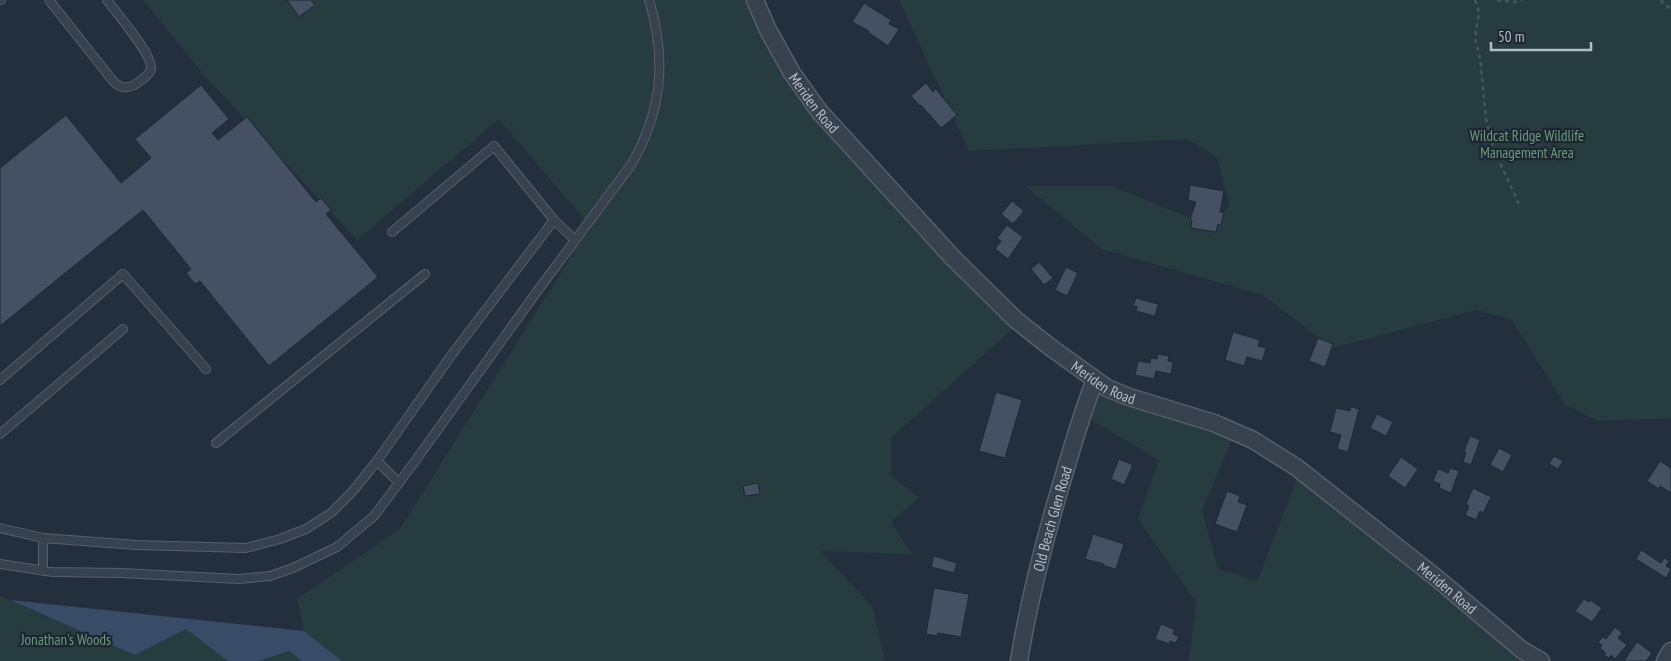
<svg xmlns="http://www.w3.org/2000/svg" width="1671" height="661" font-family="'PT Sans Narrow',sans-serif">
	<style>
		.green { fill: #263c3f }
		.water { fill: #394c67 }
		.building { fill: #455162; stroke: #1f2835 }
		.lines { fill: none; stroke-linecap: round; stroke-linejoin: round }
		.lane-casing { stroke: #565f6c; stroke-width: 10 }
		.street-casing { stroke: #565f6c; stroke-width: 19 }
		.path { stroke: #44595c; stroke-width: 2.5; stroke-dasharray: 4 4; stroke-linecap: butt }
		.lane { stroke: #38414e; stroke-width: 8 }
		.street { stroke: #38414e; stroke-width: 16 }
		.labels { text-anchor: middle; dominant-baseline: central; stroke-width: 4.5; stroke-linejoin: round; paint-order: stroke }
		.street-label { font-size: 15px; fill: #b4bcc9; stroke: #1d2633 }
		.park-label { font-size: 15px; fill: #6b9a76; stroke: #1d2633 }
	</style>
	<rect width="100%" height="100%" fill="#242f3e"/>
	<path class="green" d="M 143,0 L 758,0 L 787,58 L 939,239 L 1019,323 L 891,438 L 891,475 L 919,498 L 891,522 L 912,554 L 820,551 L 873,607 L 885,661 L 342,661 L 304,631 L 297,599 L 400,529 L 590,226 L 499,119 L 357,240 L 203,74 Z
		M 899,0 L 1671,0 L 1671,418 L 1599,421 L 1565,405 L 1512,320 L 1476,310 L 1332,348 L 1263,295 L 1102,249 L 1025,186 L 1111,186 L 1208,225 L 1230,206 L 1217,157 L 1187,139 L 969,151 Z
		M 1097,383 L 1235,433 L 1202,510 L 1218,569 L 1257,581 L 1300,471 L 1539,661 L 1189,661 L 1196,602 L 1138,519 L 1159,460 L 1083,415 Z
		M 0,596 L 46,617 L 160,624 L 276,641 L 315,661 L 0,661 Z"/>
	<path class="water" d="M 10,600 L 304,631 L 342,661 L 302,661 L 289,651 L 258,661 L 228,661 L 186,629 L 135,655 Z"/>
	<path class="building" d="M 287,0 L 311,0 L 315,5 L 299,17 Z
		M 864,3 L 891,20 L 889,24 L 899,29 L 888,46 L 868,32 L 869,31 L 852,22 Z
		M 926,83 L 933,92 L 936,89 L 957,115 L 941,128 L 921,105 L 920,106 L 911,96 Z
		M 201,85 L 229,119 L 212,133 L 218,140 L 247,117 L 316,202 L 321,198 L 331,210 L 326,214 L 378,277 L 269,366 L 200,281 L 195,284 L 186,273 L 191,269 L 143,210 L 0,326 L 0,168 L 66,115 L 121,183 L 151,158 L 135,139 Z
		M 1190,185 L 1224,191 L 1220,212 L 1224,213 L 1221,225 L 1218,224 L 1216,232 L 1191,228 L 1192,220 L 1190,219 L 1196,202 L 1188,200 Z
		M 1012,201 L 1024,211 L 1013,224 L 1001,214 Z
		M 1007,225 L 1023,237 L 1008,259 L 995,249 L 1001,241 L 997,238 Z
		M 1039,262 L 1053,278 L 1044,285 L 1031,269 Z
		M 1066,267 L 1078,273 L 1067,296 L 1055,290 Z
		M 1136,298 L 1158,304 L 1155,316 L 1136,311 L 1137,307 L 1133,306 Z
		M 1233,332 L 1260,340 L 1258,346 L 1266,348 L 1262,361 L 1247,357 L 1244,366 L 1225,360 Z
		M 1318,338 L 1333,344 L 1325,367 L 1309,361 Z
		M 1158,354 L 1169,356 L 1168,361 L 1173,362 L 1171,374 L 1156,371 L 1154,379 L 1135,375 L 1138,361 L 1150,363 L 1151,358 L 1157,359 Z
		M 996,392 L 1022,400 L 1005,458 L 979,451 Z
		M 1351,407 L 1359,409 L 1348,452 L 1337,449 L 1341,435 L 1330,432 L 1336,408 L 1350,411 Z
		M 1377,414 L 1393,422 L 1386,436 L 1370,428 Z
		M 1470,436 L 1480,440 L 1471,465 L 1463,462 L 1466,452 L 1464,451 Z
		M 1499,448 L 1512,455 L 1503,472 L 1490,465 Z
		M 1554,456 L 1563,461 L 1558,469 L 1549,464 Z
		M 1401,457 L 1418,469 L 1405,488 L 1388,476 Z
		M 1119,459 L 1133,465 L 1124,485 L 1111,479 Z
		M 1660,461 L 1671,468 L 1671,493 L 1660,486 L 1659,489 L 1647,481 Z
		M 1450,468 L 1459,471 L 1451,493 L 1439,488 L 1440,484 L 1433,481 L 1438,469 L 1448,473 Z
		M 758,483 L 760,494 L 745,496 L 743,486 Z
		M 1473,488 L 1491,497 L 1483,513 L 1480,511 L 1476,520 L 1465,515 L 1469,506 L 1466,504 Z
		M 1227,491 L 1240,496 L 1238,502 L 1247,505 L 1237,532 L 1215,524 Z
		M 1093,534 L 1124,544 L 1116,569 L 1104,566 L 1104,564 L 1085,559 Z
		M 1641,550 L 1661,563 L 1664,558 L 1669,561 L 1666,566 L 1671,569 L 1666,578 L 1636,559 Z
		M 934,556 L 957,563 L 954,573 L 931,567 Z
		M 934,588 L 969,594 L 961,637 L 938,633 L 937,636 L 926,634 Z
		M 1584,599 L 1589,602 L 1590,600 L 1602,608 L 1592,622 L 1575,611 Z
		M 1161,624 L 1175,630 L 1173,634 L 1179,636 L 1176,643 L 1170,641 L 1169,644 L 1155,639 Z
		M 1615,627 L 1622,633 L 1618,638 L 1627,645 L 1615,659 L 1611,655 L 1609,658 L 1604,655 L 1606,653 L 1600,648 L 1602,645 L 1598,642 L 1603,637 L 1606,639 Z
		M 1637,642 L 1652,653 L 1646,661 L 1624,661 Z"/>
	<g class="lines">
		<g class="lane-casing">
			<path id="lane" d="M 0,0 L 1,0
				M 49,0 L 113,81 C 120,88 125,89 134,85 C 140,81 149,76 151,69 C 153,54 116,13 107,0
				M 392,232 L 494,146 L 554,220
				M 0,380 L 123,274 L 206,369
				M 0,434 L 123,329
				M 216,443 L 425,274
				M 399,483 L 377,461 L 450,357 L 554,220 L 575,240
				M 0,528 L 43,538
				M 0,564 L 53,572 L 121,573 L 239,579 L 270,576 L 293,568 L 337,547 L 374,516 L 413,464 L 533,297 L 631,165 C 662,112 667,59 649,0
				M 43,571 L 43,538 L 136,545 L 246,548 L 280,539 L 306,529 L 331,513 L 352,492 L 377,461"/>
		</g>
		<g class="street-casing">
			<g id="street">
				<path id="s1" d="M 755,0 L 768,30 L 792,73 L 819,111 L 953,258 L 1016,320 L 1050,347 L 1107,388 L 1129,397 L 1214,423 L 1253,440 L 1296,467 L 1439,580 L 1522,650 L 1541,661"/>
				<path id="s2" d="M 1019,661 C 1029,599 1045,538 1063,478 C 1073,445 1082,412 1095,380"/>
				<path d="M 1665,661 L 1671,651"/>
			</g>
		</g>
		<path class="path" d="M 1475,0 L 1479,12 L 1475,38 L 1480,58 L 1486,119 L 1494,150 L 1519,204
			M 1497,0 L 1515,2 L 1522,0
			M 1661,0 L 1664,4 L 1671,9"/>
		<use href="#lane" class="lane"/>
		<use href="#street" class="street"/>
	</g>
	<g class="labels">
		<g class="street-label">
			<text stroke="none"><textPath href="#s1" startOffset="119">Meriden Road</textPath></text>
			<text stroke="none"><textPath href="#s1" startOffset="524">Meriden Road</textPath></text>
			<text stroke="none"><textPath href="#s2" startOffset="146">Old Beach Glen Road</textPath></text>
			<text stroke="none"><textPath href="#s1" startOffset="929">Meriden Road</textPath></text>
		</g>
		<g class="park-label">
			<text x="1527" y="135">Wildcat Ridge Wildlife<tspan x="1527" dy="17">Management Area</tspan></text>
			<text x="66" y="639">Jonathan's Woods</text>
		</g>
	</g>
	<path d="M1491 42v8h100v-8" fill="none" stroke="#b4bcc9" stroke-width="2.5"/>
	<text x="1498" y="42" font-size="15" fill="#b4bcc9" stroke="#1d2633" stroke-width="4" paint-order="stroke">50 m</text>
</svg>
